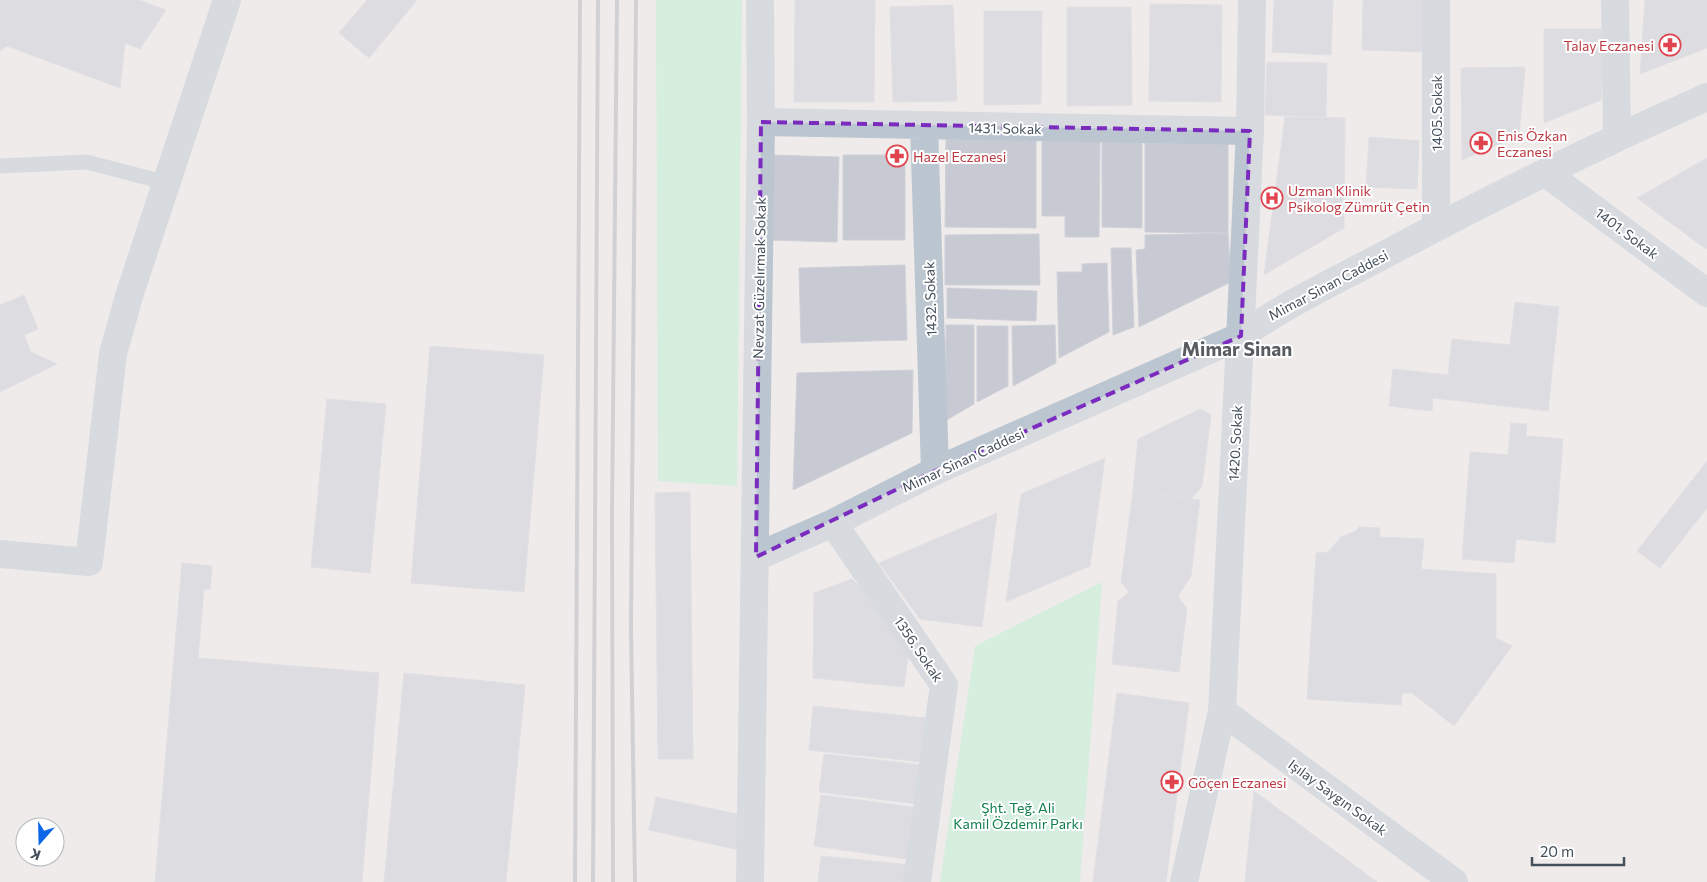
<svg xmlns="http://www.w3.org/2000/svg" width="1707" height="882" font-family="Commissioner,sans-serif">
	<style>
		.green { fill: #b5f1ce }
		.building { fill: #c7cad2; stroke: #cfd1d8 }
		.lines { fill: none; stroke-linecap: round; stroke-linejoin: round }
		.service { stroke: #bbc6d0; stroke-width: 15 }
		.minor { stroke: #bbc6d0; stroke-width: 28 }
		.rail { stroke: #adb1b7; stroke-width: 4 }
		.marked { fill: none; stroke: #7b2cbf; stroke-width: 4; stroke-dasharray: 10 6; stroke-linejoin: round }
		.labels { text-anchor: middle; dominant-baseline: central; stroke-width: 4; stroke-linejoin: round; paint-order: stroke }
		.health-label { font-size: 14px; fill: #be3a42; stroke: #fff; text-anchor: start }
		.street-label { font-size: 14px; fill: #434f5a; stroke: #fff }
		.park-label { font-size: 14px; fill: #107f4b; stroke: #fff }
		.district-label { font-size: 19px; font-weight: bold; fill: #585c61; stroke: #fff }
	</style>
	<rect width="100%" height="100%" fill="#efebeb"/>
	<path class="green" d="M 656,0 L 742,0 L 737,486 L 658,481 Z
		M 1102,582 L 1080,882 L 940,882 L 975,646 Z"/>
	<path class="building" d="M 0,0 L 139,0 L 166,10 L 140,49 L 125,43 L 120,88 L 7,46 L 0,51 Z
		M 367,0 L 417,0 L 369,58 L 339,33 Z
		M 795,0 L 875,0 L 874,102 L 794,102 Z
		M 1274,0 L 1333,0 L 1331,55 L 1272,52 Z
		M 1363,0 L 1427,0 L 1426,52 L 1362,50 Z
		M 1645,0 L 1707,0 L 1707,48 L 1640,74 Z
		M 1150,4 L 1222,5 L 1221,102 L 1149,101 Z
		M 953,5 L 957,101 L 893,102 L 890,7 Z
		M 1067,7 L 1131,7 L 1132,105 L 1067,106 Z
		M 984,11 L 1042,11 L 1041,104 L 984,105 Z
		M 1544,29 L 1605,29 L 1601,100 L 1544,123 Z
		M 1267,62 L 1327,63 L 1326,117 L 1265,115 Z
		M 1525,67 L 1519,136 L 1462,160 L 1461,68 Z
		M 1285,117 L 1345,118 L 1344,228 L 1264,275 Z
		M 1369,137 L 1419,141 L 1417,189 L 1366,187 Z
		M 946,139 L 1036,140 L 1036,228 L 945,227 Z
		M 1042,139 L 1100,140 L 1099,237 L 1065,237 L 1065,216 L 1042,216 Z
		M 1102,142 L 1142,142 L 1142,228 L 1102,227 Z
		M 1145,143 L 1228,143 L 1228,233 L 1145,232 Z
		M 769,155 L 839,157 L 837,242 L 767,240 Z
		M 843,155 L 905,155 L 905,240 L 843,240 Z
		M 1707,158 L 1707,247 L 1706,249 L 1637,198 Z
		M 1228,233 L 1231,282 L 1139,327 L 1136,250 L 1145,249 L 1145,235 Z
		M 1039,234 L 1040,285 L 945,285 L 945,235 Z
		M 1111,248 L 1131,248 L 1134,327 L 1113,335 Z
		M 1107,263 L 1109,332 L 1059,358 L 1057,272 L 1082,272 L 1082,264 Z
		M 905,265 L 907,340 L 801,343 L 799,268 Z
		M 947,288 L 1037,291 L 1036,321 L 947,318 Z
		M 24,295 L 38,329 L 24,335 L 31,352 L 57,364 L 0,392 L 0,305 Z
		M 1515,302 L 1559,307 L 1548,411 L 1433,398 L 1432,411 L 1389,406 L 1393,369 L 1448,375 L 1452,339 L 1510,345 Z
		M 946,325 L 974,325 L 974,404 L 945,421 Z
		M 1055,325 L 1056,363 L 1013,386 L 1012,326 Z
		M 977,326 L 1008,326 L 1008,386 L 977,402 Z
		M 430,346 L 544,355 L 524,592 L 411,583 Z
		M 913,370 L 912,433 L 793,490 L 797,373 Z
		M 327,399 L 386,404 L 370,573 L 311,567 Z
		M 1200,409 L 1211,415 L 1202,486 L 1191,499 L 1133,491 L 1138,439 Z
		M 1511,423 L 1527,424 L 1526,436 L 1563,439 L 1555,543 L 1516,539 L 1514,563 L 1462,559 L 1470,452 L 1508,455 Z
		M 1105,458 L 1090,566 L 1006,602 L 1021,494 Z
		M 1707,461 L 1707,508 L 1660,568 L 1637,551 Z
		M 1133,491 L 1200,500 L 1191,576 L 1178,596 L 1187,609 L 1179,672 L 1112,664 L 1118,601 L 1129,592 L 1121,582 Z
		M 690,492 L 693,759 L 658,759 L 655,493 Z
		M 997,513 L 982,627 L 920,619 L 879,563 Z
		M 1359,527 L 1380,528 L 1379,537 L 1424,539 L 1421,569 L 1496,574 L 1496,638 L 1512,646 L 1454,726 L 1412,693 L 1402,693 L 1401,705 L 1307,699 L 1316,553 L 1328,552 L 1341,537 L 1356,531 Z
		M 182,563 L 212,566 L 210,590 L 204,589 L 198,658 L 379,673 L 362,882 L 155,882 Z
		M 852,579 L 906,635 L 909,650 L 904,687 L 813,678 L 814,593 Z
		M 404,673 L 525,685 L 506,882 L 384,882 Z
		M 1117,693 L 1189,703 L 1166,882 L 1093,882 Z
		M 813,706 L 926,718 L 922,762 L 809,750 Z
		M 824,754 L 923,765 L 918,804 L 819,792 Z
		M 1254,791 L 1377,882 L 1245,882 Z
		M 821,795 L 920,808 L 914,860 L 814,846 Z
		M 656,797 L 746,816 L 739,850 L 649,830 Z
		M 821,856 L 912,865 L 907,882 L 818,882 Z"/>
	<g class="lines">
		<path class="service" d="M 0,166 L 87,162 L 167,183"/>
		<path class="minor" d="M 1436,0 L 1436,227
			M 1615,0 L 1617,137
			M 761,122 L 1250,131
			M 924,126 L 935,471
			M 1547,174 L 1707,293
			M 833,523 L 944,685 L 917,882
			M 0,554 L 89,562 L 113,354 L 129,296 L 227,0
			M 756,557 L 833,523 L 935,471 L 1241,336 C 1286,304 1337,280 1386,254 C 1491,198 1598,145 1707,97
			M 1222,711 L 1454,882
			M 750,882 L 761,122 L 760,0
			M 1184,882 L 1222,711 L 1250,131 L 1252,0"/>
		<path class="rail" d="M 575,882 L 580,0
			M 593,882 L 598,0
			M 613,882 L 612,516 L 617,0
			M 635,882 L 631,628 L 636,0"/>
	</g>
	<path d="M0 0H1707V882H0ZM 761,122 L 1250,131 L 1241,336 L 935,471 L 756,557 Z" fill="#efebeb" fill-opacity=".55" fill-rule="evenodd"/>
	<path class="marked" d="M 761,122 L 1250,131 L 1241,336 L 935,471 L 756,557 Z"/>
	<defs>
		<g id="pharmacy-ring" transform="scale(1.125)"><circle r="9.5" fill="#fff" stroke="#e0444e" stroke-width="1.5"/><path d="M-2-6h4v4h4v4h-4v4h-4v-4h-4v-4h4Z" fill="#e0444e"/></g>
		<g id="hospital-ring" transform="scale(1.125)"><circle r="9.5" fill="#fff" stroke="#e0444e" stroke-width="1.5"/><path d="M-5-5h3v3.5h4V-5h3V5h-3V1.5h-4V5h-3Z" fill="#e0444e"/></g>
	</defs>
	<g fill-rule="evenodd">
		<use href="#pharmacy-ring" x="1670" y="45"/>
		<use href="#pharmacy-ring" x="1481" y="143"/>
		<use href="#pharmacy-ring" x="897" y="156"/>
		<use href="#hospital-ring" x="1272" y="198"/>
		<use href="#pharmacy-ring" x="1172" y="782"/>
	</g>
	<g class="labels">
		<g class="health-label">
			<text x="1654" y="45" text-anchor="end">Talay Eczanesi</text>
			<text x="1497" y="135">Enis Özkan<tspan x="1497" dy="16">Eczanesi</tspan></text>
			<text x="913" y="156">Hazel Eczanesi</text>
			<text x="1288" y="190">Uzman Klinik<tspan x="1288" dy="16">Psikolog Zümrüt Çetin</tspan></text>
			<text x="1188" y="782">Göçen Eczanesi</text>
		</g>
		<g class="street-label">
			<text transform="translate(1436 113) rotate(-90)">1405. Sokak</text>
			<text transform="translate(1005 128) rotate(1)">1431. Sokak</text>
			<text transform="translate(1627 233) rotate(37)">1401. Sokak</text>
			<text transform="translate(759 278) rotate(-89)">Nevzat Güzelırmak Sokak</text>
			<text transform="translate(1328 285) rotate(-28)">Mimar Sinan Caddesi</text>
			<text transform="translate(930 299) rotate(-92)">1432. Sokak</text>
			<text transform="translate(1235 443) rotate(-87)">1420. Sokak</text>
			<text transform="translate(963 460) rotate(-25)">Mimar Sinan Caddesi</text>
			<text transform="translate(919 649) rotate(56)">1356. Sokak</text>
			<text transform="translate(1338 797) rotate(36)">Işılay Saygın Sokak</text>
		</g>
		<g class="park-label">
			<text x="1018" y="807">Şht. Teğ. Ali<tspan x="1018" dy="16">Kamil Özdemir Parkı</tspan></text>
		</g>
		<g class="district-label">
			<text x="1237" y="348">Mimar Sinan</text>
		</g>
	</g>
	<g transform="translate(40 842) rotate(200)"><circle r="24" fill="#ffffff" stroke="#b4b9bd"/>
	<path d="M0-4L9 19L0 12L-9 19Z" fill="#0c66e8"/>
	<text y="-8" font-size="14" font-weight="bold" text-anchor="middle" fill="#434f5a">K</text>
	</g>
	<path d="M1532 857v8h92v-8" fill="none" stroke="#434f5a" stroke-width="2.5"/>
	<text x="1540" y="857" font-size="15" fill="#434f5a" stroke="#ffffff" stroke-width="4" paint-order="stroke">20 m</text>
</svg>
